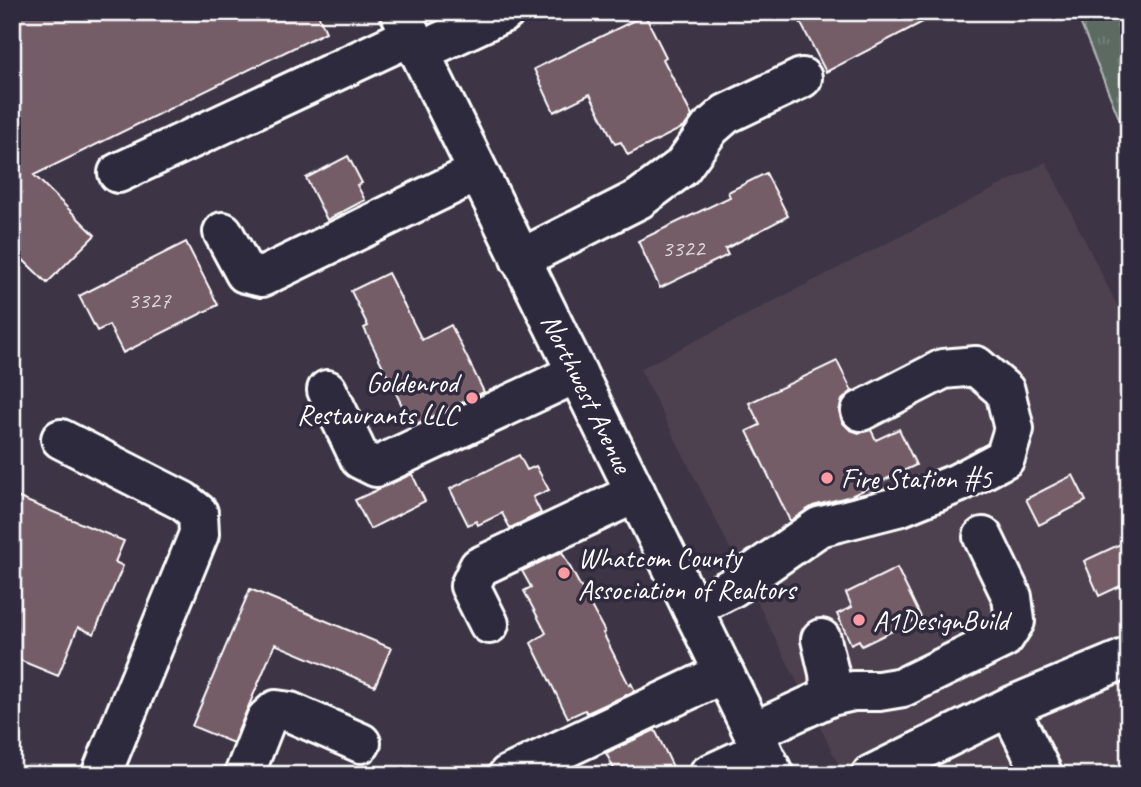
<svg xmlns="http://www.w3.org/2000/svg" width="1141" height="787" font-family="Caveat,sans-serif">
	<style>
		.built { fill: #4e404f }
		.grass { fill: url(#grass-tufts); stroke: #adb5b0; stroke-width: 2 }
		.building { fill: #755d67; stroke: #fff; stroke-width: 2 }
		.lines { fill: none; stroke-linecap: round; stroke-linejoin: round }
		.minor-casing { stroke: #fff; stroke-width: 44 }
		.major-casing { stroke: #fff; stroke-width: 44 }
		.minor { stroke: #2f2a3d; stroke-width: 38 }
		.major { stroke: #2f2a3d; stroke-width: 38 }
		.poi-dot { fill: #ff9aa2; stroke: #2f2a3d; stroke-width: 2.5 }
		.labels { text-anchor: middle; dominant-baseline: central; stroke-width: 7; stroke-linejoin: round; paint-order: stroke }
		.number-label { font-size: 24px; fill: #dcd6d9 }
		.poi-label { font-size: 28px; fill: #fff; stroke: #2f2a3d; text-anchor: start }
		.street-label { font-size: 28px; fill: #fff; stroke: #2f2a3d }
	</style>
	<defs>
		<pattern id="grass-tufts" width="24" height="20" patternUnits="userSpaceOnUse" patternTransform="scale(1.75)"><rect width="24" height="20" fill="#5b6b62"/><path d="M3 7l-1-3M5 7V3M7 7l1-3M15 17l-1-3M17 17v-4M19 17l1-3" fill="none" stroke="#74817a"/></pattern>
	</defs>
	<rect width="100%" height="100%" fill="#3d3445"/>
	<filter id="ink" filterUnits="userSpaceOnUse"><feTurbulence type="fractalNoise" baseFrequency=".0143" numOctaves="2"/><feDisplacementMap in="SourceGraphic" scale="14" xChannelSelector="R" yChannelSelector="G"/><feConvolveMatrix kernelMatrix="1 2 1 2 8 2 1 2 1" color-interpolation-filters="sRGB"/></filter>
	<g filter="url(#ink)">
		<path class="built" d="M 1046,162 L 1129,329 L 1129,775 L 844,775 L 640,369 Z"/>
		<path class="grass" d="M 1076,12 L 1129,12 L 1129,143 Z"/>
		<path class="building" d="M 23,12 L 317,12 L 326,32 L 34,175 L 95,235 L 47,283 L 12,249 L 12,18 Z
			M 795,12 L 942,12 L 826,72 Z
			M 645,15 L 666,57 L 663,59 L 692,116 L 684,127 L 628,155 L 621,142 L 615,144 L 590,94 L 554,112 L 534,69 Z
			M 348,156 L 362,183 L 357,185 L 365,200 L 327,220 L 306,178 Z
			M 766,173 L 788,216 L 725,249 L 728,255 L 660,288 L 638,241 L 730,197 L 728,192 Z
			M 186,242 L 218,305 L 123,353 L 109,325 L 97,331 L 79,296 Z
			M 388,273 L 422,340 L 451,325 L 484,392 L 412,426 L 364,328 L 368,326 L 351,291 Z
			M 837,361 L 852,391 L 842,400 L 839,411 L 842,422 L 850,430 L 859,433 L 871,430 L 876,440 L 899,429 L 916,465 L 851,496 L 813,506 L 790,521 L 747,431 L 760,425 L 749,403 Z
			M 519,455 L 527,470 L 536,466 L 549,490 L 533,497 L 541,513 L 510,528 L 502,513 L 478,525 L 476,521 L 468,525 L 450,489 Z
			M 412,474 L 425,501 L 370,529 L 355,500 Z
			M 1073,475 L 1086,501 L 1039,525 L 1026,499 Z
			M 12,495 L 124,541 L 115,562 L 123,566 L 94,634 L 78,627 L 58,676 L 12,657 Z
			M 1129,540 L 1129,582 L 1099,596 L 1084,561 Z
			M 562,552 L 605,632 L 603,633 L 629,685 L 631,683 L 635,691 L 587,713 L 585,710 L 568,718 L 531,643 L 546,633 L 524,591 L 531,587 L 522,571 Z
			M 897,568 L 921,617 L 862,646 L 859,640 L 851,644 L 837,614 L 852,607 L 846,593 Z
			M 250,589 L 391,648 L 375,686 L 275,644 L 233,743 L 192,726 Z
			M 655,730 L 677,775 L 617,775 L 606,753 Z"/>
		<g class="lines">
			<g class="minor-casing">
				<path id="minor" d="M 419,52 L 505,12
					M 118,173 L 411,36
					M 223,232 L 245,273 L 262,277 L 478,172
					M 520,259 L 639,199 L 682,167 L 710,128 L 726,114 L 802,78
					M 327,390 L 360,459 L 376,467 L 577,373
					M 61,439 L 183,501 L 198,513 L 199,534 L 101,775
					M 692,608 L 733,587 L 819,527 L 901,506 L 958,483 L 1005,458 L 1014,429 L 1005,391 L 976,366 L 943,369 L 861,411
					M 489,624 L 470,586 L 479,567 L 636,493
					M 821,639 L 829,673 L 831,696
					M 1009,707 L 1043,775
					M 753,732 L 831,696 L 853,691 L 879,691 L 903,687 L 1004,638 L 1015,621 L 1012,597 L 983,537
					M 244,775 L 266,719 L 276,710 L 290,712 L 361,743
					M 508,775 L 724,673
					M 708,775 L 762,750
					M 871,775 L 1009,707 L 1129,657"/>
			</g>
			<g class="major-casing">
				<path id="major" d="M 400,12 L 774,775"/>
			</g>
			<use href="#minor" class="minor"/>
			<use href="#major" class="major"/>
		</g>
	</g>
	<g class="poi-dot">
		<circle cx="472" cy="398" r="7"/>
		<circle cx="827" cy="478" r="7"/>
		<circle cx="564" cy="573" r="7"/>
		<circle cx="859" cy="620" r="7"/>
	</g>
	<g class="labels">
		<g class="number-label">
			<text x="683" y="248">3322</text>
			<text x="149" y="300">3327</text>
		</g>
		<g class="poi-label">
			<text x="458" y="382" text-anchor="end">Goldenrod<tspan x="458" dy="32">Restaurants LLC</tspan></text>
			<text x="841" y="478">Fire Station #5</text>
			<text x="578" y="557">Whatcom County<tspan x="578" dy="32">Association of Realtors</tspan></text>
			<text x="873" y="620">A1DesignBuild</text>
		</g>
		<g class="street-label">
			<text transform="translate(587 393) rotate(64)">Northwest Avenue</text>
		</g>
	</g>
	<rect width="1141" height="787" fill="none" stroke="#2f2a3d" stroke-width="42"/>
	<rect x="21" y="21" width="1099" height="745" fill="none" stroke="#fff" stroke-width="2.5" filter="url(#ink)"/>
</svg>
